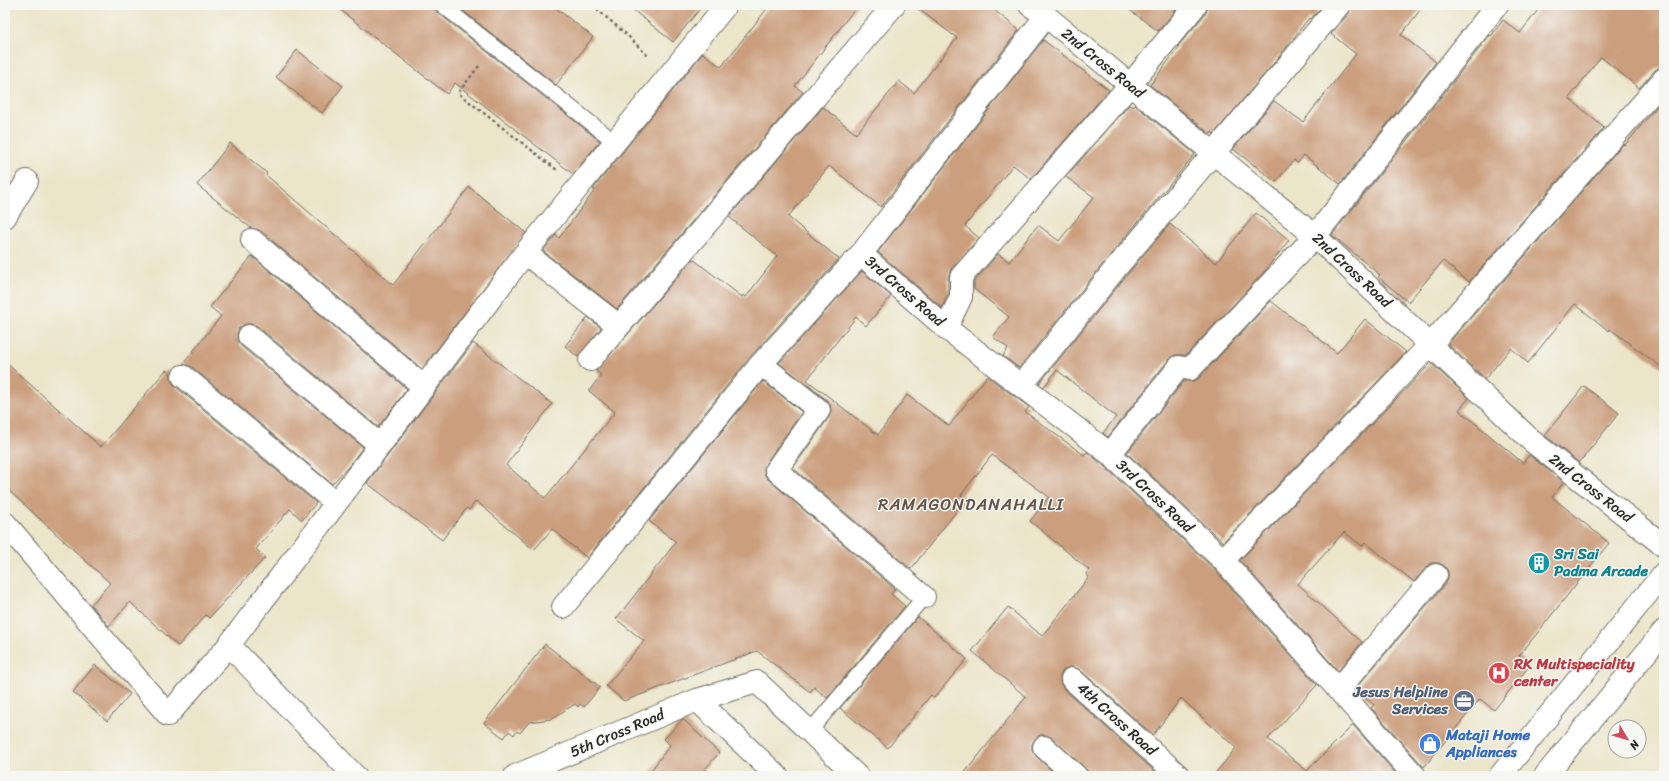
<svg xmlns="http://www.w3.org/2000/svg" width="1669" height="781" font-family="Sriracha,sans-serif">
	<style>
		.building { fill: #cb9f7e }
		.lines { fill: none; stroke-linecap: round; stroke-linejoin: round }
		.service-casing { stroke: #6e6c62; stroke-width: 16 }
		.minor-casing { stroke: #6e6c62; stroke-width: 24 }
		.tertiary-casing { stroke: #6e6c62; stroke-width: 24 }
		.primary-casing { stroke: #6e6c62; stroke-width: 24 }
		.path { stroke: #6e6c62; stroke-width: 2.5; stroke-dasharray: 3 3; stroke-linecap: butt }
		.service { stroke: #fff; stroke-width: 14 }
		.minor { stroke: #fff; stroke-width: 22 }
		.tertiary { stroke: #fff; stroke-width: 22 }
		.primary { stroke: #fff; stroke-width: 22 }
		.labels { text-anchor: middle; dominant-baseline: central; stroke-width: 3; stroke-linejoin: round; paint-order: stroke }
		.street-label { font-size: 15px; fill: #2b2b2b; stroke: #f6f6f2 }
		.culture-label { font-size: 15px; font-weight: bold; fill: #0d838f; stroke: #f6f6f2; text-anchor: start }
		.health-label { font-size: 15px; font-weight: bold; fill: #be3a42; stroke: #f6f6f2; text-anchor: start }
		.service-label { font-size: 15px; font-weight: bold; fill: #4e5e75; stroke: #f6f6f2; text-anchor: end }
		.shop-label { font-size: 15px; font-weight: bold; fill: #366cbe; stroke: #f6f6f2; text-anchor: start }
		.quarter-label { font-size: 17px; letter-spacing: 1px; fill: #635448; stroke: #f6f6f2 }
	</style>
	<rect width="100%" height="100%" fill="#f6f6f2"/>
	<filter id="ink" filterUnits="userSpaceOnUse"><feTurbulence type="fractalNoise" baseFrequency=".025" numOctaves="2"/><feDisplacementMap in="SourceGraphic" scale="8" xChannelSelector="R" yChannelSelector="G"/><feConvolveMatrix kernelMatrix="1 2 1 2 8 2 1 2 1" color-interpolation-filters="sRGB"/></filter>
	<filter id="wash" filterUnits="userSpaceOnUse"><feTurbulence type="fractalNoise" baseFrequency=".012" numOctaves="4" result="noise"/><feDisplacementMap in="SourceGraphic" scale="16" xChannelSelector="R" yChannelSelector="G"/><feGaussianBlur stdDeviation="0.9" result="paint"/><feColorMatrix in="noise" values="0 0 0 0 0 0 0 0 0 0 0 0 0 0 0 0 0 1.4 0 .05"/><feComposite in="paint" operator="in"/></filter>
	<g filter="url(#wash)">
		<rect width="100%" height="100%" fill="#ebe5c9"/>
		<g id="blocks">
			<path class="building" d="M 334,5 L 434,5 L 437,12 L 600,141 L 573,174 L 455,83 L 447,94 Z
				M 456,5 L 552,5 L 593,37 L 556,85 Z
				M 627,5 L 703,5 L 673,42 Z
				M 770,5 L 858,5 L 795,86 L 803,92 L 617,309 L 543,251 L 556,235 L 559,238 L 595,190 L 593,189 L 703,53 L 721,67 Z
				M 913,5 L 988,5 L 1019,30 L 881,207 L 829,166 L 788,217 L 839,259 L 751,356 L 587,558 L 552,529 L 534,550 L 476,501 L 469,510 L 467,508 L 442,540 L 367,483 L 473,343 L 552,404 L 506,465 L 545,498 L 615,412 L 589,391 L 601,375 L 596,371 L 693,259 L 742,297 L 743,295 L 746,297 L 777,256 L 729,217 L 823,107 L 856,134 L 899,81 L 914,93 L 957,38 Z
				M 1123,5 L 1180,5 L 1158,31 Z
				M 1208,5 L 1323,5 L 1311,19 L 1309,18 L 1279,57 L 1214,134 L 1212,132 L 1210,134 L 1150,85 L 1179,47 L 1178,46 L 1206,13 Z
				M 1351,5 L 1424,5 L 1401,35 L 1436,62 L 1340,184 L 1304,155 L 1298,163 L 1294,160 L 1276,182 L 1233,149 L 1274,101 L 1303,122 L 1356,54 L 1331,34 L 1349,13 Z
				M 1542,5 L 1664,5 L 1664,67 L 1660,67 L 1655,70 L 1639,88 L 1601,57 L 1569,98 L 1604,128 L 1469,282 L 1443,261 L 1408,302 L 1378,277 L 1380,275 L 1332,235 L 1490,35 L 1491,36 L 1503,20 L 1520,33 Z
				M 1043,40 L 1109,90 L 1031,179 L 1013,165 L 965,226 L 979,238 L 951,269 L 948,277 L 948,294 L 942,308 L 878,252 Z
				M 297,50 L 343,86 L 322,113 L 276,77 Z
				M 1664,98 L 1664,369 L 1610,329 L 1609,331 L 1575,304 L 1528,363 L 1511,348 L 1485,379 L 1448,344 L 1623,144 L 1625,145 Z
				M 1129,105 L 1133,107 L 1135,105 L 1195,154 L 1106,260 L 1019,368 L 1003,356 L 1008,348 L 993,337 L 1009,317 L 974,289 L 974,282 L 998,254 L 1009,262 L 1038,225 L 1059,241 L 1094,197 L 1066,177 Z
				M 230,143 L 267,173 L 266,175 L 393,285 L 469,187 L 526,233 L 422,369 L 260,230 L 251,228 L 197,185 Z
				M 1256,213 L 1289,240 L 1265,271 L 1186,355 L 1175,355 L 1169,359 L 1108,437 L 1103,433 L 1116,417 L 1057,370 L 1044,387 L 1039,384 L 1126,276 L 1170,224 L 1216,263 Z
				M 252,256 L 407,389 L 378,427 L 257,326 L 251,324 L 245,324 L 239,328 L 237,334 L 237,340 L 241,346 L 363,447 L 348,467 L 332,484 L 191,366 L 183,364 L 221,316 L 210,307 Z
				M 862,271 L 891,296 L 866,326 L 856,317 L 807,380 L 878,435 L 907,395 L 949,426 L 987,376 L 1029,407 L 1025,412 L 1084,455 L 1087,452 L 1102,464 L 1214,569 L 1317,685 L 1268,739 L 1307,771 L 1353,725 L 1398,776 L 1213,776 L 1236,748 L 1181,698 L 1153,735 L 1080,670 L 1074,667 L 1068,667 L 1063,670 L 1060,676 L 1060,682 L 1063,688 L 1160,776 L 1088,776 L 1088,772 L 1084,767 L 1052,738 L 1046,735 L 1040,735 L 1035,739 L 1032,744 L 1032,750 L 1036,756 L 1057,776 L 962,776 L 1026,697 L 972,651 L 1008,607 L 1042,636 L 1089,577 L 1086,574 L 1089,570 L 1030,521 L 1049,497 L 992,455 L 961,495 L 966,499 L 911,569 L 793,468 L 829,417 L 831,411 L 830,405 L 827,400 L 779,363 Z
				M 1271,301 L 1337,353 L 1365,319 L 1406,352 L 1223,542 L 1127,453 L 1184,381 L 1194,381 L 1199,378 Z
				M 588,317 L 601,328 L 578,357 L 565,346 Z
				M 5,362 L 101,447 L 166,370 L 171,374 L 171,380 L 175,386 L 316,503 L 302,520 L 290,509 L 256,549 L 265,558 L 209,618 L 206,615 L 178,646 L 130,602 L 109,626 L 91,605 L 110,583 L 5,487 Z
				M 1431,363 L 1469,398 L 1459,410 L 1523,463 L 1529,455 L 1564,482 L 1552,497 L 1609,543 L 1519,656 L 1530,665 L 1494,710 L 1480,699 L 1424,767 L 1371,708 L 1374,705 L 1355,689 L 1446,583 L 1448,577 L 1448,571 L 1444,566 L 1439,563 L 1431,563 L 1426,567 L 1414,582 L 1365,542 L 1362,546 L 1344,532 L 1298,584 L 1362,642 L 1338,671 L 1240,560 Z
				M 763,381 L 802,412 L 766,463 L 764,469 L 765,475 L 768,479 L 895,589 L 891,594 L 905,606 L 827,698 L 814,687 L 810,692 L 757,651 L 624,701 L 606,686 L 644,641 L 616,619 L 676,542 L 649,521 Z
				M 1584,386 L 1619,413 L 1579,463 L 1545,435 Z
				M 918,617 L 967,659 L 934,698 L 931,695 L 888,748 L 840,708 Z
				M 545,644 L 600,687 L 584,707 L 580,704 L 578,707 L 575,704 L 551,719 L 529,722 L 520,733 L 517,731 L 514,735 L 509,731 L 504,738 L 484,723 Z
				M 95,665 L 130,694 L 107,721 L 73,692 Z
				M 683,719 L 719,753 L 699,776 L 647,776 L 670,745 L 664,739 Z"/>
		</g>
	</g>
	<g filter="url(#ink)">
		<use href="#blocks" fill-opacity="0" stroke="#6e6c62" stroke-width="1"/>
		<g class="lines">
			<g class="service-casing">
				<path id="service" d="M 442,5 L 615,142
					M 810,731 L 924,597"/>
			</g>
			<g class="minor-casing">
				<path id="minor" d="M 1030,5 L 1046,16 L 1315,236 L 1533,442 L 1664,546
					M 5,217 L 27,181
					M 252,240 L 424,387
					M 525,253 L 619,326
					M 861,254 L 946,328 L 1110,454 L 1223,560 L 1415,776
					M 946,328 L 961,297 L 961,277 L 1130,85 L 1196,5
					M 249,336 L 380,445
					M 590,360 L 894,5
					M 761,364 L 819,410 L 776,470 L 924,597
					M 183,376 L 336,503
					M 1022,385 L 1116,268 L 1339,5
					M 1110,454 L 1179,367 L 1190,369 L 1315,236 L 1497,5
					M 5,523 L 168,715 L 229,645 L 525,253 L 726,5
					M 1223,560 L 1431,344 L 1664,79
					M 563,607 L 761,364 L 861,254 L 1046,16
					M 229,645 L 355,776
					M 1072,679 L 1179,776
					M 1338,690 L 1436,575
					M 1044,747 L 1076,776
					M 515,776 L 697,700"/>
			</g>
			<g class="tertiary-casing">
				<path id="tertiary" d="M 697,700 L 757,682 L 857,776
					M 697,700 L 777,776"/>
			</g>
			<g class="primary-casing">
				<path id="primary" d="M 1500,776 L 1664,573
					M 1545,776 L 1664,631"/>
			</g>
			<path class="path" d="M 592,5 L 627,35 L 648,56
				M 479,66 L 458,93 L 557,170"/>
			<use href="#service" class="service"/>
			<use href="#minor" class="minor"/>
			<use href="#tertiary" class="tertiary"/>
			<use href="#primary" class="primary"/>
		</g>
	</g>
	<defs>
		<g id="building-disc" transform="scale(1.15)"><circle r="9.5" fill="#0f9aa8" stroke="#f6f6f2"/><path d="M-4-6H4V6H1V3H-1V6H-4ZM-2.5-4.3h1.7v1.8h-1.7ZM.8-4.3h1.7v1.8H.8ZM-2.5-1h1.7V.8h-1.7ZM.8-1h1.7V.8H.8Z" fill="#fff"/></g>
		<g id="hospital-disc" transform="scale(1.15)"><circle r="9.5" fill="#e0444e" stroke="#f6f6f2"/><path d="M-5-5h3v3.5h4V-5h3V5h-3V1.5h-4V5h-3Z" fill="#fff"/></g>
		<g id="office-disc" transform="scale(1.15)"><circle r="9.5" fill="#5c6f8a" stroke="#f6f6f2"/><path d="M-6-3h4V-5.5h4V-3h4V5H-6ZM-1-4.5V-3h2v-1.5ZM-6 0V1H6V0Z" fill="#fff"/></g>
		<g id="shop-disc" transform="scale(1.15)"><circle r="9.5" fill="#3f7fe0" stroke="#f6f6f2"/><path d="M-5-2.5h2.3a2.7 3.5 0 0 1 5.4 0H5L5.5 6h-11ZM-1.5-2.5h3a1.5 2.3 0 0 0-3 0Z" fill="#fff"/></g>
	</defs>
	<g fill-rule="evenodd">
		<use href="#building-disc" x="1539" y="563"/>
		<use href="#hospital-disc" x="1499" y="673"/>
		<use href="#office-disc" x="1464" y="701"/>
		<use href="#shop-disc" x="1430" y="744"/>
	</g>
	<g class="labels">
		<g class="street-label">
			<text transform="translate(1103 63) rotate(39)">2nd Cross Road</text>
			<text transform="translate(1352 270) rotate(43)">2nd Cross Road</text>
			<text transform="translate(905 291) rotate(41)">3rd Cross Road</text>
			<text transform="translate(1591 488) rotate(38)">2nd Cross Road</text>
			<text transform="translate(1155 496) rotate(43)">3rd Cross Road</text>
			<text transform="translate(1117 719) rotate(42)">4th Cross Road</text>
			<text transform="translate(617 733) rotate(-23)">5th Cross Road</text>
		</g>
		<g class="culture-label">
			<text x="1554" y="554">Sri Sai<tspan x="1554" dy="17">Padma Arcade</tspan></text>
		</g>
		<g class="health-label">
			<text x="1514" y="664">RK Multispeciality<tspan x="1514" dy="17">center</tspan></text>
		</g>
		<g class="service-label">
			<text x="1448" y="692">Jesus Helpline<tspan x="1448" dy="17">Services</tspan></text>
		</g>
		<g class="shop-label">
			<text x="1446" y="735">Mataji Home<tspan x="1446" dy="17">Appliances</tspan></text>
		</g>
		<g class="quarter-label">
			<text x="971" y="504">RAMAGONDANAHALLI</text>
		</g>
	</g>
	<rect width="1669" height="781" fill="none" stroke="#f6f6f2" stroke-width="20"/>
	<g transform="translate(1627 739) rotate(128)"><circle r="19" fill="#f6f6f2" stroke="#a5a5a2"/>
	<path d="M0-3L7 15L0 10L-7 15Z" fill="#d1495b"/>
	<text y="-6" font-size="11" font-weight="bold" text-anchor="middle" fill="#2b2b2b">N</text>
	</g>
</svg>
